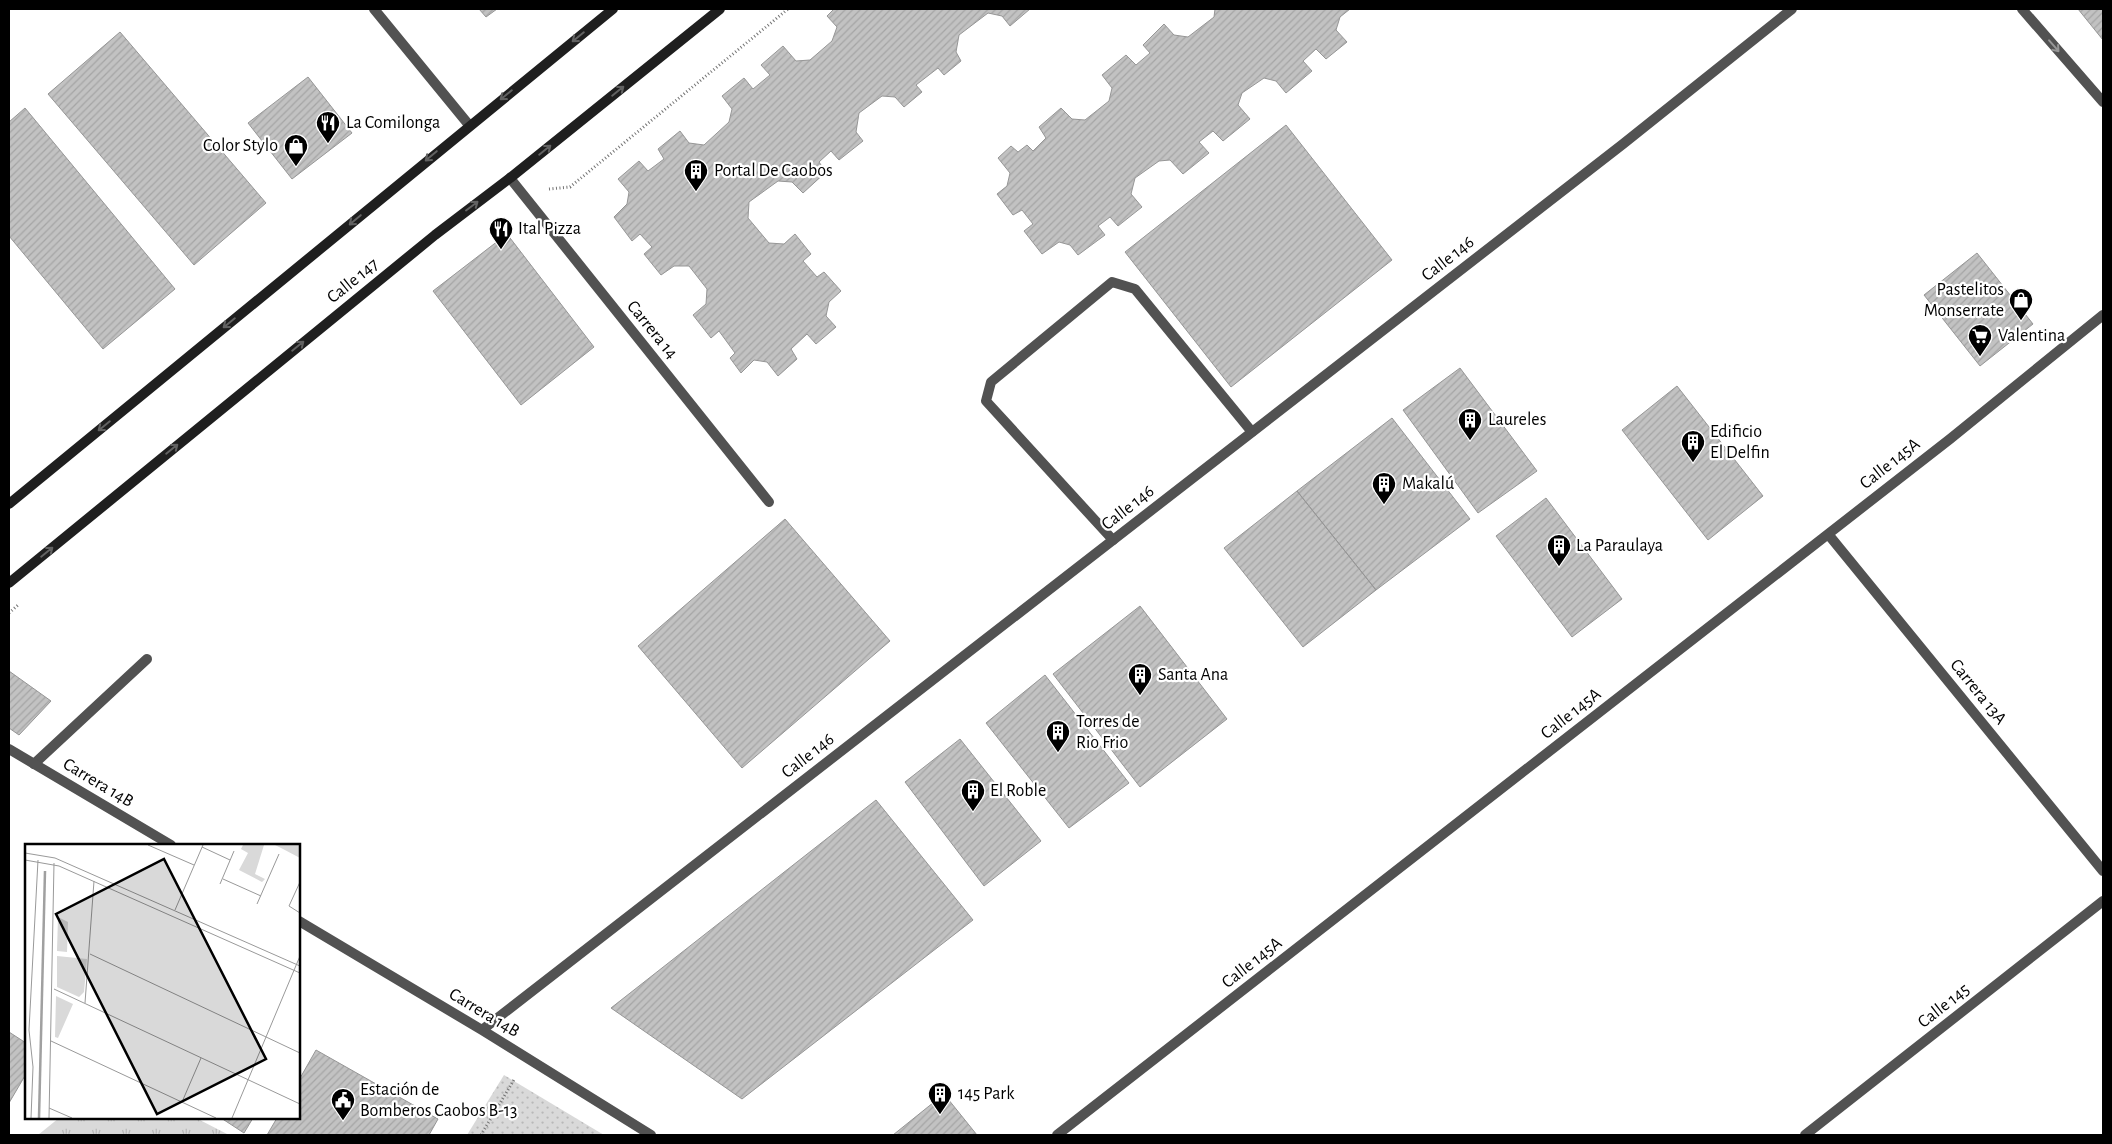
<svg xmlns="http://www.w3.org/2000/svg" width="2112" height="1144" font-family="'Alegreya Sans',sans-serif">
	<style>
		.grass { fill: url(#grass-tufts) }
		.park { fill: url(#park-dots) }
		.building { fill: url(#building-hatch); stroke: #969696 }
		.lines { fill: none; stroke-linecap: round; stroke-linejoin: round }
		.path { stroke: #747474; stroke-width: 3; stroke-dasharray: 1 2.5; stroke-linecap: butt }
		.lane { stroke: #525252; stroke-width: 10 }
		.street { stroke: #525252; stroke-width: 10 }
		.secondary { stroke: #1f1f1f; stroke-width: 10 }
		.oneway { stroke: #626262 }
		.oneway2 { stroke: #979797 }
		.labels { text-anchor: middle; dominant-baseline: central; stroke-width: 4.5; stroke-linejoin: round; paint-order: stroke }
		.poi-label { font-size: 18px; fill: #000; stroke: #fff; text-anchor: start }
		.street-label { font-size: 18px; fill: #000; stroke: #fff }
		.inset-river { fill: none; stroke: #a0a0a0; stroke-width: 2.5 }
		.inset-road { fill: none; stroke: #999; stroke-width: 1 }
		.view { fill: #000; fill-opacity: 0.15; stroke: #000; stroke-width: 2.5 }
		.inset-edge { fill: none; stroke: #000; stroke-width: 2.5 }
	</style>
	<defs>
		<pattern id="grass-tufts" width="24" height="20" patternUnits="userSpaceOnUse" patternTransform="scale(1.25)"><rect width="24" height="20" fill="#d9d9d9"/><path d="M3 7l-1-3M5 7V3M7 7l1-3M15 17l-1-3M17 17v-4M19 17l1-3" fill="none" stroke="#b8b8b8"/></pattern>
		<pattern id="park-dots" width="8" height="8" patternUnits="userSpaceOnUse" patternTransform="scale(1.25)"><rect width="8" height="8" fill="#d9d9d9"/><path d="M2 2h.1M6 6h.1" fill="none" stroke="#b8b8b8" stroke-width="1.8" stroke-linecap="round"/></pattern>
		<pattern id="building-hatch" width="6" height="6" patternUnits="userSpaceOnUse" patternTransform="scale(1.25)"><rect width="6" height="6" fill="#c2c2c2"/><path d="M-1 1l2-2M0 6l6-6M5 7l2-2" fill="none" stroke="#a5a5a5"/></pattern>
	</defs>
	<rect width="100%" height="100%" fill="#fff"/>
	<path class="grass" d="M 59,1118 L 196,1118 L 229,1135 L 38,1135 Z"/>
	<path class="park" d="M 504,1075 L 604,1135 L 467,1135 Z"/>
	<path class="building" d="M 479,9 L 497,9 L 486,17 Z
		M 834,9 L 1030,9 L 1010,26 L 1002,16 L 988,13 L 959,35 L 956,52 L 961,61 L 944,75 L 938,68 L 916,85 L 922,92 L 904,107 L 895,97 L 882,96 L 859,113 L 856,132 L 863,141 L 839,160 L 831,151 L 819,162 L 826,172 L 803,193 L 792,182 L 778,181 L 749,202 L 748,218 L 769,243 L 784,244 L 795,234 L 811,254 L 803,261 L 817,277 L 824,272 L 841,291 L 829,302 L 826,316 L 836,327 L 816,344 L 807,334 L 791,349 L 797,359 L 778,376 L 767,362 L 754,360 L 741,373 L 730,358 L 735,353 L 719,331 L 711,338 L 693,315 L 706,304 L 707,289 L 689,266 L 674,266 L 661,275 L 644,254 L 652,247 L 640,234 L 632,241 L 614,217 L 627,204 L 629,192 L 618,179 L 639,161 L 648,171 L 664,159 L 658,149 L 680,131 L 689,143 L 704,145 L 729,122 L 732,109 L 722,96 L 744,78 L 753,89 L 770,75 L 761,65 L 783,46 L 796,61 L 810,60 L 832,41 L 837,27 L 827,16 Z
		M 1215,9 L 1350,9 L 1340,17 L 1336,30 L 1347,42 L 1326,59 L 1316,49 L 1303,61 L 1312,71 L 1286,93 L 1276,81 L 1264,78 L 1242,93 L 1238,105 L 1250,119 L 1223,141 L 1213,131 L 1199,142 L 1209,153 L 1183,174 L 1170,160 L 1159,161 L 1135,178 L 1131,194 L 1142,207 L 1118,226 L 1110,217 L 1098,226 L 1105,235 L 1078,255 L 1070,245 L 1059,242 L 1042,254 L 1024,231 L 1033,224 L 1022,210 L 1013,215 L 997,194 L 1007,186 L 1010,173 L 998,158 L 1011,146 L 1018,152 L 1027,145 L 1033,151 L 1046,138 L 1039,127 L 1061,108 L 1072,119 L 1085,120 L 1109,101 L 1112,88 L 1102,75 L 1126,55 L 1136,65 L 1150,53 L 1143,45 L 1164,24 L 1174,35 L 1188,37 L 1214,17 Z
		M 2078,9 L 2103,9 L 2103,40 Z
		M 120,32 L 266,203 L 194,265 L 48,94 Z
		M 308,77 L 352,133 L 292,179 L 248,123 Z
		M 25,108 L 175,289 L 103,349 L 9,236 L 9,122 Z
		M 1286,125 L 1392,260 L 1231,387 L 1125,252 Z
		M 507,234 L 594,347 L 521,405 L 433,291 Z
		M 1977,253 L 2033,324 L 1980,366 L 1924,295 Z
		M 1460,368 L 1537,471 L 1478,513 L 1403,410 Z
		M 1677,386 L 1763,496 L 1708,540 L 1622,430 Z
		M 1392,418 L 1470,519 L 1376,590 L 1297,491 Z
		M 1297,491 L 1376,590 L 1303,647 L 1224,548 Z
		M 1546,498 L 1622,599 L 1572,637 L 1496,536 Z
		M 785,519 L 890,641 L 742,768 L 638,646 Z
		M 1140,606 L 1227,719 L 1140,787 L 1053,674 Z
		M 9,671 L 51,701 L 19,735 L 9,728 Z
		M 1045,675 L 1129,783 L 1069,828 L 986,723 Z
		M 960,739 L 1041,841 L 984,886 L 905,782 Z
		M 876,800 L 973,920 L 742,1099 L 611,1008 Z
		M 9,1032 L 26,1043 L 26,1074 L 9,1103 Z
		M 316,1050 L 438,1119 L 429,1135 L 267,1135 L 277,1118 L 299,1118 L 299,1080 Z
		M 944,1094 L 977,1135 L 893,1135 Z
		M 221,1118 L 253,1118 L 244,1133 Z"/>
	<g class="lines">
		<path class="path" d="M 549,189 L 570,187 L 788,9
			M 9,613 L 18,605
			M 481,1135 L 515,1078"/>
		<path class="lane" d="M 510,178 L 769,502
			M 1113,540 L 986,401 L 991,382 L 1112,282 L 1135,289 L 1252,432
			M 34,764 L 147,659"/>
		<path class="street" d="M 374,9 L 469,125
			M 2022,9 L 2103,102
			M 1828,534 L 2103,871
			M 9,749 L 171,845
			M 299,921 L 482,1030 L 651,1135
			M 482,1030 L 1623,144 L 1792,9
			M 1057,1135 L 1950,439 L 2103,315
			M 1805,1135 L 2103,901"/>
		<path class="secondary" d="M 9,504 L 613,9
			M 9,583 L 435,235 L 510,178 L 720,9"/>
	</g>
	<defs><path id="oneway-shaft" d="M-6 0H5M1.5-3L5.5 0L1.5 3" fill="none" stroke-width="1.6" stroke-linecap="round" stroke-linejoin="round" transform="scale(1.25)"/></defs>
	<g class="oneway">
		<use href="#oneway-shaft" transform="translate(578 37) rotate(141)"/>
		<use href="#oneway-shaft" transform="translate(618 91) rotate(-39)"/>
		<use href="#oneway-shaft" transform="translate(506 95) rotate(141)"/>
		<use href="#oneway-shaft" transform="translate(545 150) rotate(-39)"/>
		<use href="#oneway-shaft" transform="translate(431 156) rotate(140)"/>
		<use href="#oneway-shaft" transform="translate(472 206) rotate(-37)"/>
		<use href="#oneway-shaft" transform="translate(355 220) rotate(140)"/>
		<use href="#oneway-shaft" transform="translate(229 323) rotate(141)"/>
		<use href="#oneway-shaft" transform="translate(298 346) rotate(-39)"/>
		<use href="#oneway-shaft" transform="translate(104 426) rotate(141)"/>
		<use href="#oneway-shaft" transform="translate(172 449) rotate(-39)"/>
		<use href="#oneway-shaft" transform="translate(47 552) rotate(-39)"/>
	</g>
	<use class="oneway2" href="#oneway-shaft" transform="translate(2054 46) rotate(49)"/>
	<defs>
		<g id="restaurant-pin" transform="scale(1.25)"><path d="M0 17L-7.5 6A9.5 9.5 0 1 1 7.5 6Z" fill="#000" stroke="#fff"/><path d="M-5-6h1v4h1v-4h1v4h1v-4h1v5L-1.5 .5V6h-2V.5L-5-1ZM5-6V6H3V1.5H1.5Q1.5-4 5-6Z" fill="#fff"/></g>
		<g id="shop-pin" transform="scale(1.25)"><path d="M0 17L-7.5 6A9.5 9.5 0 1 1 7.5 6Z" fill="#000" stroke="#fff"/><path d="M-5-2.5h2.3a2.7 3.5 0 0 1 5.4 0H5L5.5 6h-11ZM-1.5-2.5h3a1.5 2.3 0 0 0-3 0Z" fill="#fff"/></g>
		<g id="building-pin" transform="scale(1.25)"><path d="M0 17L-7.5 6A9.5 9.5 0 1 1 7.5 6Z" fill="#000" stroke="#fff"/><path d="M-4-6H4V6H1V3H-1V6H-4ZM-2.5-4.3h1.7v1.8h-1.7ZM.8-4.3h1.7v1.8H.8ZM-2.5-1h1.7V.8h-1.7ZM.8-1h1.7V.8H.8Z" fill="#fff"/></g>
		<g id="supermarket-pin" transform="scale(1.25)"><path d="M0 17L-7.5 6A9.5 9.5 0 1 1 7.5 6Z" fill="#000" stroke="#fff"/><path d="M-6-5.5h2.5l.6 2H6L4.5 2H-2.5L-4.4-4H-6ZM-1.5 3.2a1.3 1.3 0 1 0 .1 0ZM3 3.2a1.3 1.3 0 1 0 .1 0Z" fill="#fff"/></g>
		<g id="civic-pin" transform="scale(1.25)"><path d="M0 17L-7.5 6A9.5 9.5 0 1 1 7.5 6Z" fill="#000" stroke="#fff"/><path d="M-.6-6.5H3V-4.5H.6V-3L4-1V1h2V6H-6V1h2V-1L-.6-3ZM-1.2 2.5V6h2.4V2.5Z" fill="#fff"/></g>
	</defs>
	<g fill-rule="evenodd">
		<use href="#restaurant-pin" x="328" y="123"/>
		<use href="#shop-pin" x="296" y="146"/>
		<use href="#building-pin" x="696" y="171"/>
		<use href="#restaurant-pin" x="501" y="229"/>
		<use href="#shop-pin" x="2021" y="300"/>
		<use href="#supermarket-pin" x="1980" y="336"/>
		<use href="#building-pin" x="1470" y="420"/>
		<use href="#building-pin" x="1693" y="442"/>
		<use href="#building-pin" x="1384" y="484"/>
		<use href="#building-pin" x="1559" y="546"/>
		<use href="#building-pin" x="1140" y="675"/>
		<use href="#building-pin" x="1058" y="732"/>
		<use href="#building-pin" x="973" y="791"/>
		<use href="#building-pin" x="940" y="1094"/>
		<use href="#civic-pin" x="343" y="1100"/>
	</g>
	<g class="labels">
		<g class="poi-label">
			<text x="346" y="123">La Comilonga</text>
			<text x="278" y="146" text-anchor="end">Color Stylo</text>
			<text x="714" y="171">Portal De Caobos</text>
			<text x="518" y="229">Ital Pizza</text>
			<text x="2004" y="290" text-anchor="end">Pastelitos<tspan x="2004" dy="21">Monserrate</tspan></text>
			<text x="1998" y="336">Valentina</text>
			<text x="1488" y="420">Laureles</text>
			<text x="1710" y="432">Edificio<tspan x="1710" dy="21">El Delfin</tspan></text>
			<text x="1402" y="484">Makalú</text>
			<text x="1576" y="546">La Paraulaya</text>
			<text x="1158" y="675">Santa Ana</text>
			<text x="1076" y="722">Torres de<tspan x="1076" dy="21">Rio Frio</tspan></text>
			<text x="990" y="791">El Roble</text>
			<text x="360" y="1090">Estación de<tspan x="360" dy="21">Bomberos Caobos B-13</tspan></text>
			<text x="958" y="1094">145 Park</text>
		</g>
		<g class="street-label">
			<text transform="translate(1448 259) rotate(-38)">Calle 146</text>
			<text transform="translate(353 281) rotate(-39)">Calle 147</text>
			<text transform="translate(652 330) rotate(51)">Carrera 14</text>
			<text transform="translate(1890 464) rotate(-38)">Calle 145A</text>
			<text transform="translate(1128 508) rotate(-38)">Calle 146</text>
			<text transform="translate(1978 692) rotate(51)">Carrera 13A</text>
			<text transform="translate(1571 714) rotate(-38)">Calle 145A</text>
			<text transform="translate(808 756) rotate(-38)">Calle 146</text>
			<text transform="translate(98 783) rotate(31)">Carrera 14B</text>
			<text transform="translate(1252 963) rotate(-38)">Calle 145A</text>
			<text transform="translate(1944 1006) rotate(-38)">Calle 145</text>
			<text transform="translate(484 1013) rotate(31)">Carrera 14B</text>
		</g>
	</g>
	<g transform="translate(25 844)">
		<rect width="275" height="275" fill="#fff"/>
		<path d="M 33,73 L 43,78 L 42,108 L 32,107 Z" fill="#d9d9d9"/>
		<path d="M 218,1 L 239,1 L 230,30 L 240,35 L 237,38 L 214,26 L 223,9 L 216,5 ZM 250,1 L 275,1 L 275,14 L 258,5 ZM 32,112 L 62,115 L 59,148 L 54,153 L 32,143 ZM 31,152 L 48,160 L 33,194 L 30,193 Z" fill="#d9d9d9"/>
		<path class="inset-river" d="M 14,274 L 20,27"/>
		<path class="inset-road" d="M 123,1 L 169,21M 177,3 L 205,16M 0,9 L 30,14 L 275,122M 0,16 L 34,22 L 275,129M 198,35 L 236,52M 275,38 L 264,62 L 275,69M 195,40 L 209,7M 232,60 L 254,10M 150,66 L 178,1M 65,110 L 275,209M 29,145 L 275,260M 60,159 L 69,37M 26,197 L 191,274M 157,258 L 176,214M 24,264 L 47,274M 6,274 L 8,223 L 4,186 L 13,16M 24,274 L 29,19M 207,274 L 275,112"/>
		<path class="view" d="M 139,15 L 241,215 L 132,270 L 31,70 Z"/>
		<rect width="275" height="275" class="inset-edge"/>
	</g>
	<rect width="2112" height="1144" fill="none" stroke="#000000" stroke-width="20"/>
</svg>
